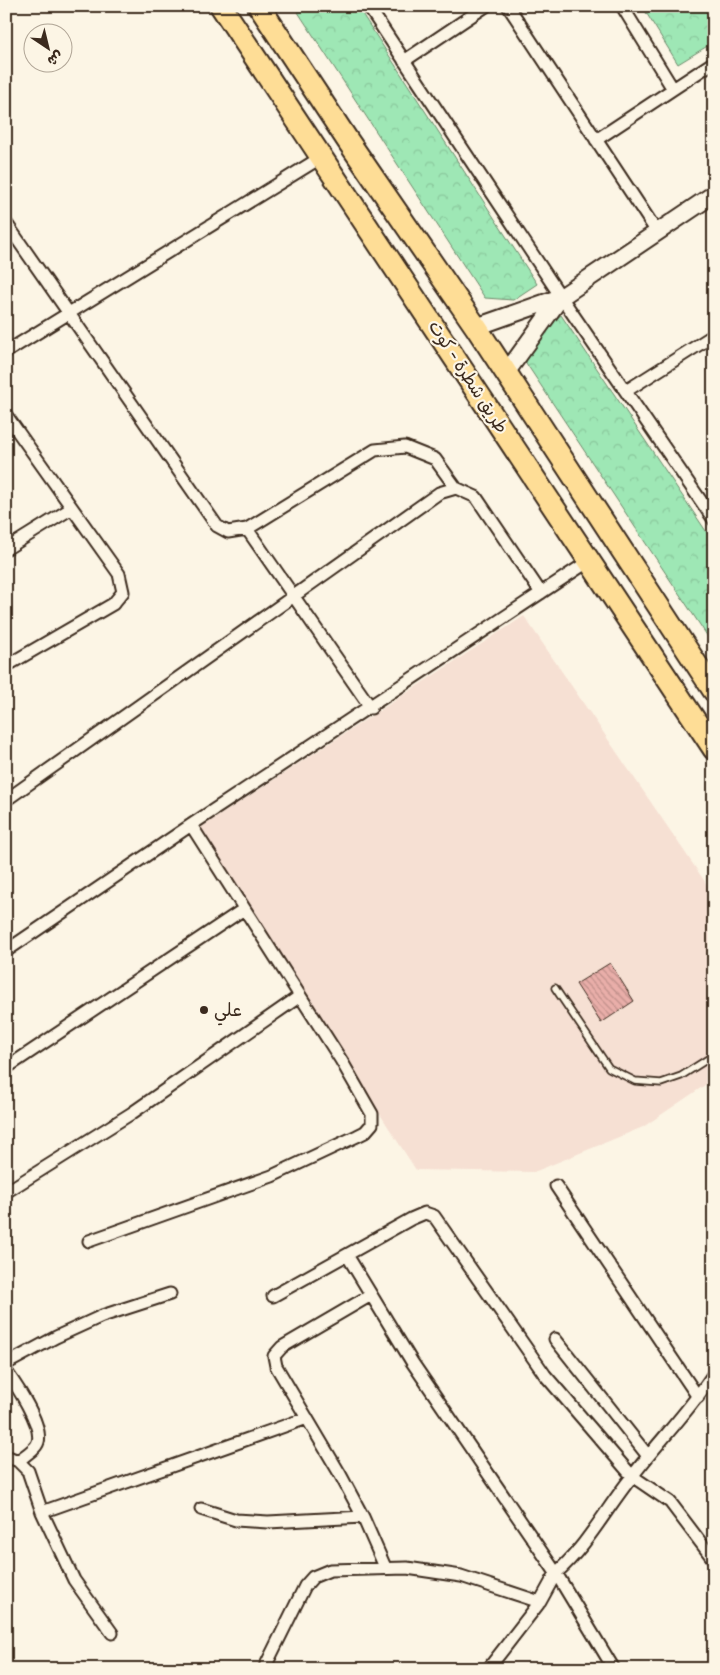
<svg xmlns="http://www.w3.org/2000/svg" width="720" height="1675" font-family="Pangolin,'Playpen Sans Arabic',sans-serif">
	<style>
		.built { fill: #f6e0d3 }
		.park { fill: url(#park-crowns); stroke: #6c886a }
		.building { fill: url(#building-back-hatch); stroke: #3b2a1e }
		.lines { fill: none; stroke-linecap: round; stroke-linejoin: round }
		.lane-casing { stroke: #3b2a1e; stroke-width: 9 }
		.street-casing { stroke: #3b2a1e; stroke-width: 15 }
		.secondary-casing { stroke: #3b2a1e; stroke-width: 20 }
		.highway-casing { stroke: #3b2a1e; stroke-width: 25 }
		.lane { stroke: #fcf5e5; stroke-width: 5.5 }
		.street { stroke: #fcf5e5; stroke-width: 11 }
		.secondary { stroke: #fcf5e5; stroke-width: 16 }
		.highway { stroke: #fedd96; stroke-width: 21 }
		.poi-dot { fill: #3b2a1e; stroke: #fcf5e5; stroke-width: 2 }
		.labels { text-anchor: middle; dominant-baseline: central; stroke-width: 4.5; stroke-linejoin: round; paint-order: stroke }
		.street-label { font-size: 18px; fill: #3b2a1e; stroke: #fcf5e5 }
		.poi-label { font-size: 18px; fill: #3b2a1e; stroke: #fcf5e5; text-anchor: start }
	</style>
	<defs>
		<pattern id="park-crowns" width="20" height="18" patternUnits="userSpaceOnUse" patternTransform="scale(1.25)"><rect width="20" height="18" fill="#9ee7b5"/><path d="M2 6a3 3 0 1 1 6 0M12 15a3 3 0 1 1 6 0" fill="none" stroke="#89c69b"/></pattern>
		<pattern id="building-back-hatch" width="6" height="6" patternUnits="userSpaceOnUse" patternTransform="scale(1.25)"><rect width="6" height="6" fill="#e9aea9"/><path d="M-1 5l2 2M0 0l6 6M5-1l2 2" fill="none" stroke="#be8e89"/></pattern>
	</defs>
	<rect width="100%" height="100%" fill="#fcf5e5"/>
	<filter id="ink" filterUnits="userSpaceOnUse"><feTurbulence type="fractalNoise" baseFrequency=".02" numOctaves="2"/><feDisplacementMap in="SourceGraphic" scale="10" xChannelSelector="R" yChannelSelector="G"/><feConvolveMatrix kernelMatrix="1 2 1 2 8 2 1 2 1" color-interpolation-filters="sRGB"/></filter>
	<g filter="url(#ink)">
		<path class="built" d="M 524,616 L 714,895 L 714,1079 L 643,1127 L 534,1172 L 416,1170 L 197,830 Z"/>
		<path class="park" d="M 294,6 L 357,6 L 537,284 L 513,300 L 485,298 Z
			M 642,6 L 705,6 L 714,20 L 714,42 L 678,64 Z
			M 561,315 L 714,543 L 714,646 L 526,363 C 525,341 545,329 561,315 Z"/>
		<path class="building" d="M 610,963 L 634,1001 L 601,1023 L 576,984 Z"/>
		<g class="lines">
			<g class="lane-casing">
				<path id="lane" d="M 555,988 L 609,1068 L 635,1081 L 661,1083 L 681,1076 L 714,1055"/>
			</g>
			<g class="street-casing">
				<path id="street" d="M 368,6 L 561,297 L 714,520
					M 508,6 L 657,232
					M 622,6 L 673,89
					M 404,61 L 486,6
					M 596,140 L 714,62
					M 6,223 L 217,526 L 228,532 L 247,529 L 375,450 L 405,447 L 435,459 L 456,488
					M 6,352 L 320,158
					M 626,391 L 714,335
					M 6,415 L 119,574 L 123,592 L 113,604 L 6,666
					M 247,529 L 371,708
					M 6,549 L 72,508
					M 6,800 L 439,493 L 456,488 L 476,497 L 541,593
					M 6,951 L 191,825 L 589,561
					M 6,1068 L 244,909
					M 556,1186 L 698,1397
					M 6,1192 L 132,1113 L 300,996
					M 89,1241 L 272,1176 L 357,1136 L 365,1132 L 372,1124 L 372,1114 L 341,1060 L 191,825
					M 347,1255 L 412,1362 L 556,1573 C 588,1545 607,1507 634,1474 C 660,1440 691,1409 714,1373
					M 371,1295 L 282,1347 L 274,1356 L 276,1366 L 340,1474 L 363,1517 L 385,1567
					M 273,1296 L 411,1219 L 425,1213 L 434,1216 L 545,1375 L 632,1476 L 670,1502 L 714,1560
					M 555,1339 L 648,1456
					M 6,1364 L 56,1337 L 102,1316 L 170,1294
					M 6,1371 C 16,1385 43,1425 38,1442 C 36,1449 24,1456 18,1461
					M 6,1456 L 18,1461 L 28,1471 L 42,1512 L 74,1580 L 112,1633
					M 201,1509 L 236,1520 L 268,1522 L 363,1517
					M 42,1512 L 307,1418
					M 264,1669 L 305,1586 L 313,1577 L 330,1570 L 407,1568 L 461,1576 L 540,1602
					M 488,1669 L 540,1602 L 556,1573 L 614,1669"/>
			</g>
			<g class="secondary-casing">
				<path id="secondary" d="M 476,327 L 561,297 L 714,194
					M 506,373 L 561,297"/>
			</g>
			<g class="highway-casing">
				<path id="highway" d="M 221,6 L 714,749
					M 259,6 L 348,141 L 476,327 L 714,691"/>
			</g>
			<use href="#lane" class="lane"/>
			<use href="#street" class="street"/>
			<use href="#secondary" class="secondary"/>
			<use href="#highway" class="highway"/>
		</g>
	</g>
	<circle class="poi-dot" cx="204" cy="1010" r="5"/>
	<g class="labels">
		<g class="street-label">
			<text transform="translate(468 377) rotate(57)">طريق شطرة - كوت</text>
		</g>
		<g class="poi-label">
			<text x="214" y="1010">علي</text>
		</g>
	</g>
	<rect width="720" height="1675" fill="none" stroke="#fcf5e5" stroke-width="25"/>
	<rect x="12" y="12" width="695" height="1650" fill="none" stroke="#3b2a1e" stroke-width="2" filter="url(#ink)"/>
	<g transform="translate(48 48) rotate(145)"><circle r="24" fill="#fcf5e5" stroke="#afa495"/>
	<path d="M0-4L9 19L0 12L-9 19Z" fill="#3b2a1e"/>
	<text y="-8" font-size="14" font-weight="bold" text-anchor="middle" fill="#3b2a1e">ش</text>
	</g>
</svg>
